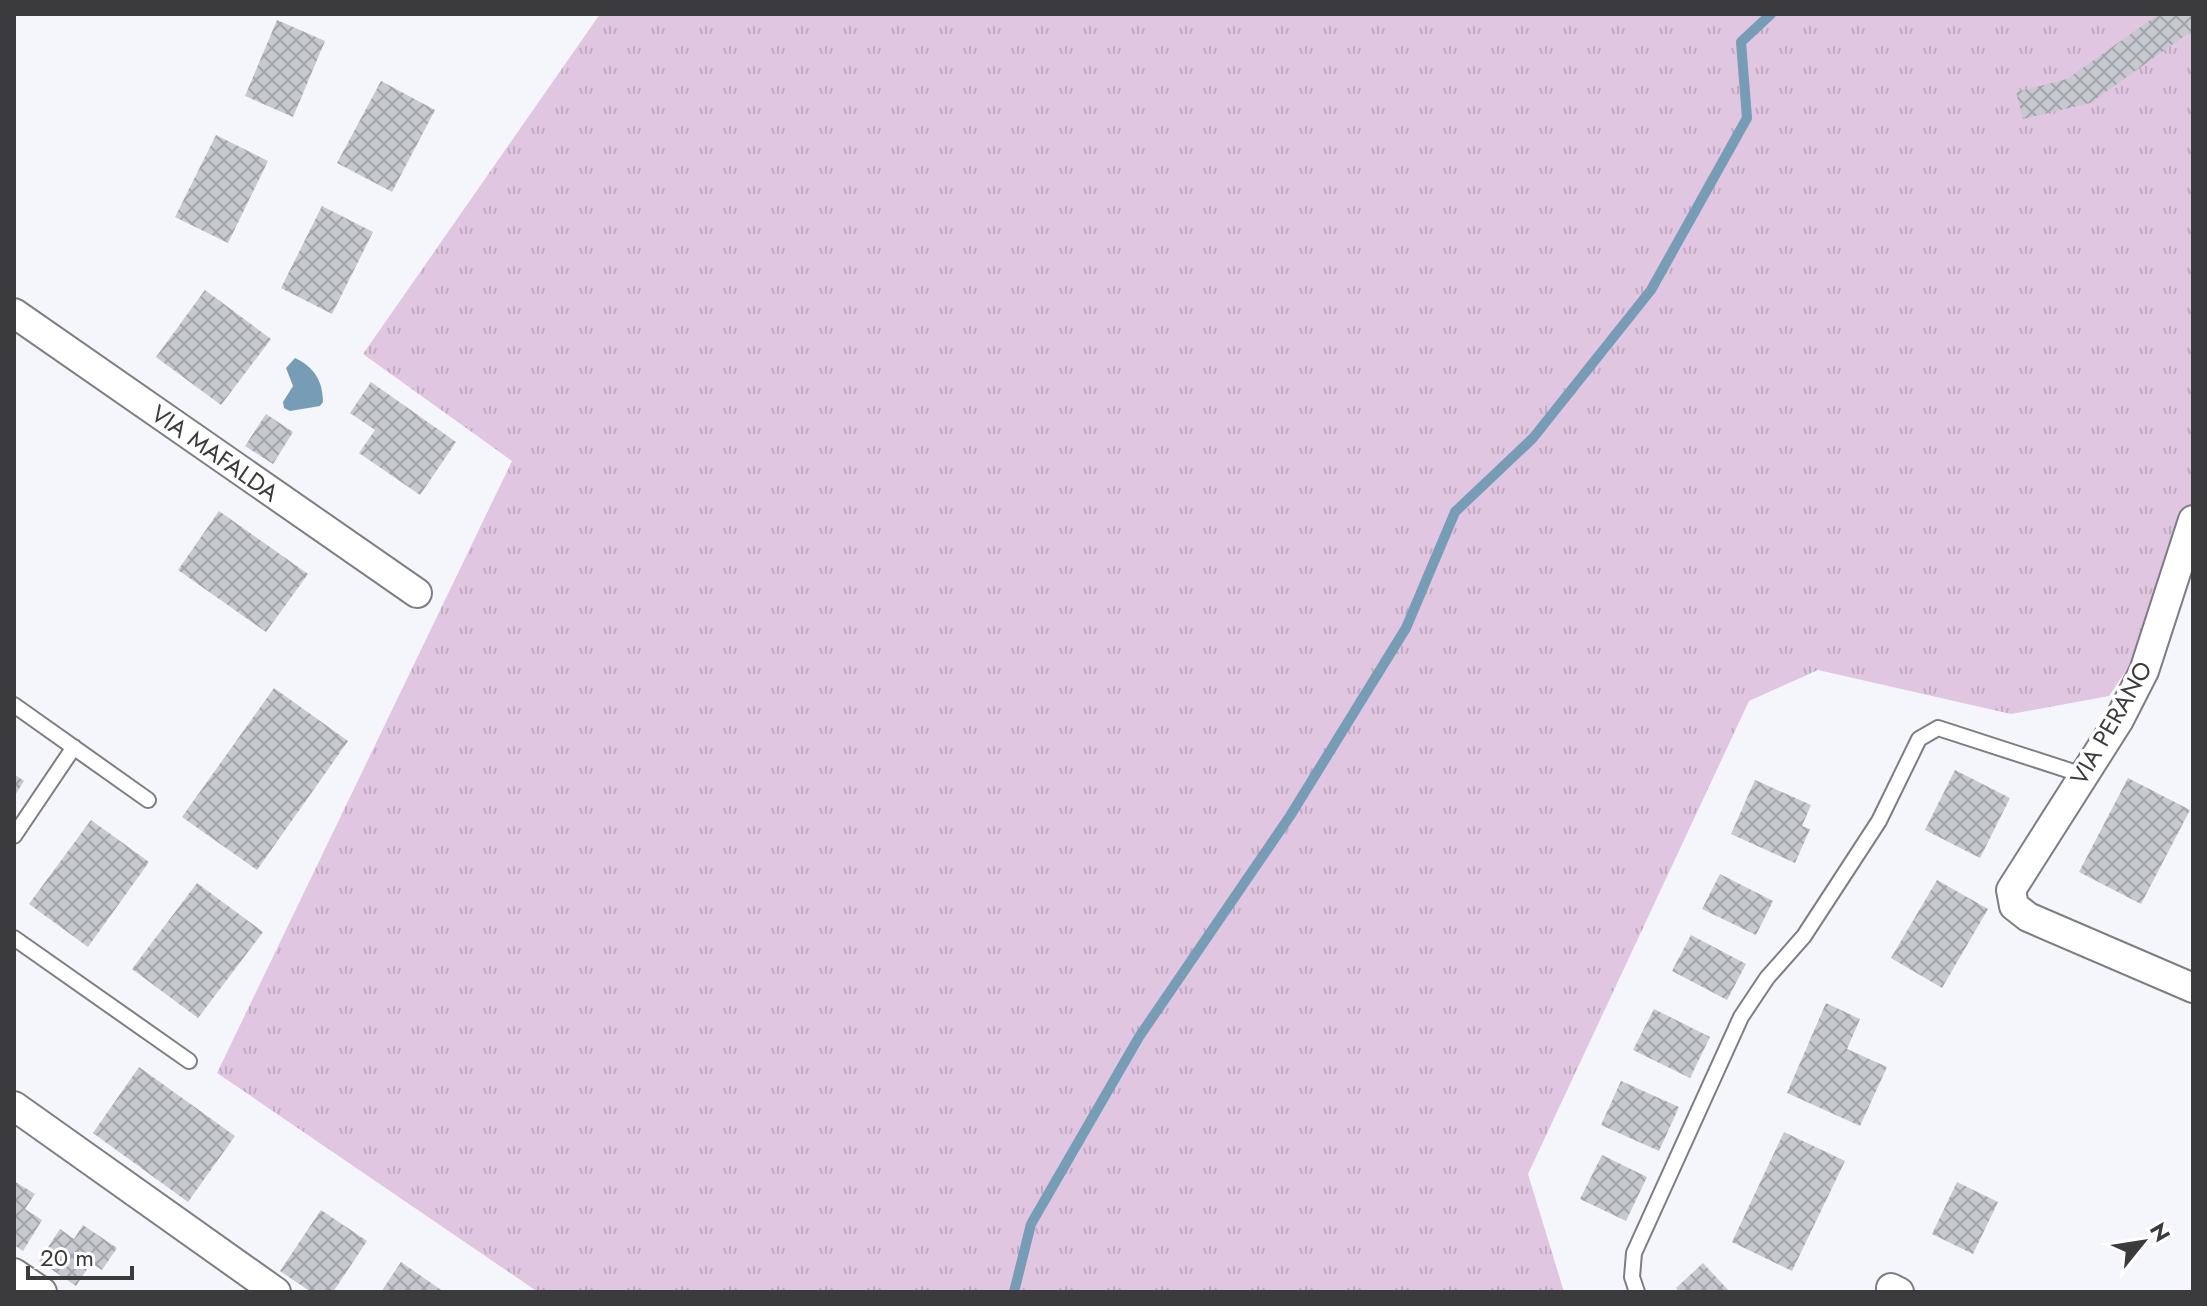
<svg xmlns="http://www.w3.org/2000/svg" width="2207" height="1306" font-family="Jost,sans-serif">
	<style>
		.grass { fill: url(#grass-tufts) }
		.water { fill: #779cb5 }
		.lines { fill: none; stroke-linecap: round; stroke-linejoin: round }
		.stream { stroke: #779cb5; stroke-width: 10 }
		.building { fill: url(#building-cross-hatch) }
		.lane-casing { stroke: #7d7e83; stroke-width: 18 }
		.street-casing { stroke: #7d7e83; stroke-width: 32 }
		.lane { stroke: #fff; stroke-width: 14 }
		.street { stroke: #fff; stroke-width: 28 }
		.labels { text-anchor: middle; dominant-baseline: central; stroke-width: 7; stroke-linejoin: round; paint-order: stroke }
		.street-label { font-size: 24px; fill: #3b3b3d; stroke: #fff }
	</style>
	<defs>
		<pattern id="grass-tufts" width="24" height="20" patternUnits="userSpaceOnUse" patternTransform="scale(2)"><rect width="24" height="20" fill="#e1c6e1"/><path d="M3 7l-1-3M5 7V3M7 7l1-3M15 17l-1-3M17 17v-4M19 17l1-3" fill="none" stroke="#c2abc2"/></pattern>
		<pattern id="building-cross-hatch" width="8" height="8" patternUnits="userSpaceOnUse" patternTransform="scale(2)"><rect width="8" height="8" fill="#c6c9cf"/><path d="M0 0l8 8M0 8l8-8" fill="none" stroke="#a2a4a9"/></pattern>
	</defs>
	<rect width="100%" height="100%" fill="#f5f5fc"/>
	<path class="grass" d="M 600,14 L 2193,14 L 2193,570 L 2109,696 L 2011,714 L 1818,670 L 1749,701 L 1528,1174 L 1564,1292 L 538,1292 L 217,1073 L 512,461 L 363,354 Z"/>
	<path class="water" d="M 295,358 C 314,367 323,381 323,402 L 320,406 L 290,411 L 284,408 L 283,402 L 293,386 L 286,368 Z"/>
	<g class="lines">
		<path class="stream" d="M 1014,1292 L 1031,1224 L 1139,1037 L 1290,816 L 1406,628 L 1455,512 L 1533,438 L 1651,290 L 1747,118 L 1741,42 L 1771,14"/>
	</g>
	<path class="building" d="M 2159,14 L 2193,14 L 2193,30 L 2090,103 L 2023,119 L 2016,92 L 2067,79 Z
		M 277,20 L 325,41 L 293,117 L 245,96 Z
		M 381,81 L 435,110 L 392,192 L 337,163 Z
		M 216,135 L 268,161 L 228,243 L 175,217 Z
		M 322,206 L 373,232 L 332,314 L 281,288 Z
		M 205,290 L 271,339 L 221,405 L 156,357 Z
		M 371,382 L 456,442 L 420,495 L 359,453 L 375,430 L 350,413 Z
		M 266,414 L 293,432 L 273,464 L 245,446 Z
		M 219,511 L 308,574 L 266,632 L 178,570 Z
		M 274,688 L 348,741 L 257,870 L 182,817 Z
		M 1955,770 L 2010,798 L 1980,858 L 1925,830 Z
		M 14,774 L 24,781 L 14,797 Z
		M 2128,778 L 2190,810 L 2141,904 L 2079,872 Z
		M 1755,780 L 1811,805 L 1802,826 L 1810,829 L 1795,863 L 1731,834 Z
		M 91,820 L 149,862 L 88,947 L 29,904 Z
		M 1720,874 L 1773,901 L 1756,935 L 1702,909 Z
		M 1937,880 L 1988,909 L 1942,988 L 1891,958 Z
		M 197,883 L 263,932 L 198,1018 L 132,969 Z
		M 1691,935 L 1746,964 L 1727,1000 L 1672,971 Z
		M 1826,1003 L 1860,1019 L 1847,1049 L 1887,1067 L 1860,1126 L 1787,1093 Z
		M 1654,1009 L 1710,1037 L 1690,1078 L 1633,1050 Z
		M 139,1067 L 235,1136 L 188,1202 L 93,1133 Z
		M 1621,1081 L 1679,1107 L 1659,1151 L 1601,1125 Z
		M 1784,1132 L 1845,1161 L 1792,1271 L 1732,1242 Z
		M 1602,1155 L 1647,1177 L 1626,1221 L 1580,1199 Z
		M 14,1181 L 35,1194 L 25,1209 L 42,1220 L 23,1251 L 14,1245 Z
		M 1957,1182 L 1998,1202 L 1973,1254 L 1932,1234 Z
		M 321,1210 L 367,1241 L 333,1292 L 311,1292 L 280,1271 Z
		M 83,1225 L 117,1248 L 102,1270 L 91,1263 L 76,1286 L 39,1261 L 60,1229 L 74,1239 Z
		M 401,1262 L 444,1292 L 381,1292 Z
		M 1703,1263 L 1730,1292 L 1679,1292 L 1676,1288 Z"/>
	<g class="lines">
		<g class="lane-casing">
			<path id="lane" d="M 14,705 L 148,800
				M 14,836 L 74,747
				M 14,938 L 189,1061
				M 1637,1292 L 1632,1277 L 1634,1253 L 1741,1017 L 1767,978 L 1804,936 L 1879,821 L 1919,739 L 1938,728 L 2083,775"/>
		</g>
		<g class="street-casing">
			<path id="street" d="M 14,313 L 417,593
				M 2193,520 L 2144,671 L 2119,720 L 2011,890 L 2014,906 L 2028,917 L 2193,988
				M 14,1106 L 276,1292
				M 14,1273 L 42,1292
				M 1891,1288 L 1899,1292"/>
		</g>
		<use href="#lane" class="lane"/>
		<use href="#street" class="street"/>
	</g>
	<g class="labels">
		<g class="street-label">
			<text transform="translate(215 453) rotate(35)">VIA MAFALDA</text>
			<text transform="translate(2111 723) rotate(-60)">VIA PERANO</text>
		</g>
	</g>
	<rect width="2207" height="1306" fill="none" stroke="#3b3b3d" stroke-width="32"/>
	<g transform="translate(2143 1242) rotate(60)" stroke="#ffffff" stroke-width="6" paint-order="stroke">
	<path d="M0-6L14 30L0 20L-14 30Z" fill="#3b3b3d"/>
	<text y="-12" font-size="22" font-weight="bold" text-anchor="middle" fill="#3b3b3d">N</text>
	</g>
	<path d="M28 1266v12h104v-12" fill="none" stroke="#3b3b3d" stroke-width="4"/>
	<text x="40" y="1266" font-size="24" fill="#3b3b3d" stroke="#ffffff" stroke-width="6" paint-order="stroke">20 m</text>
</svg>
